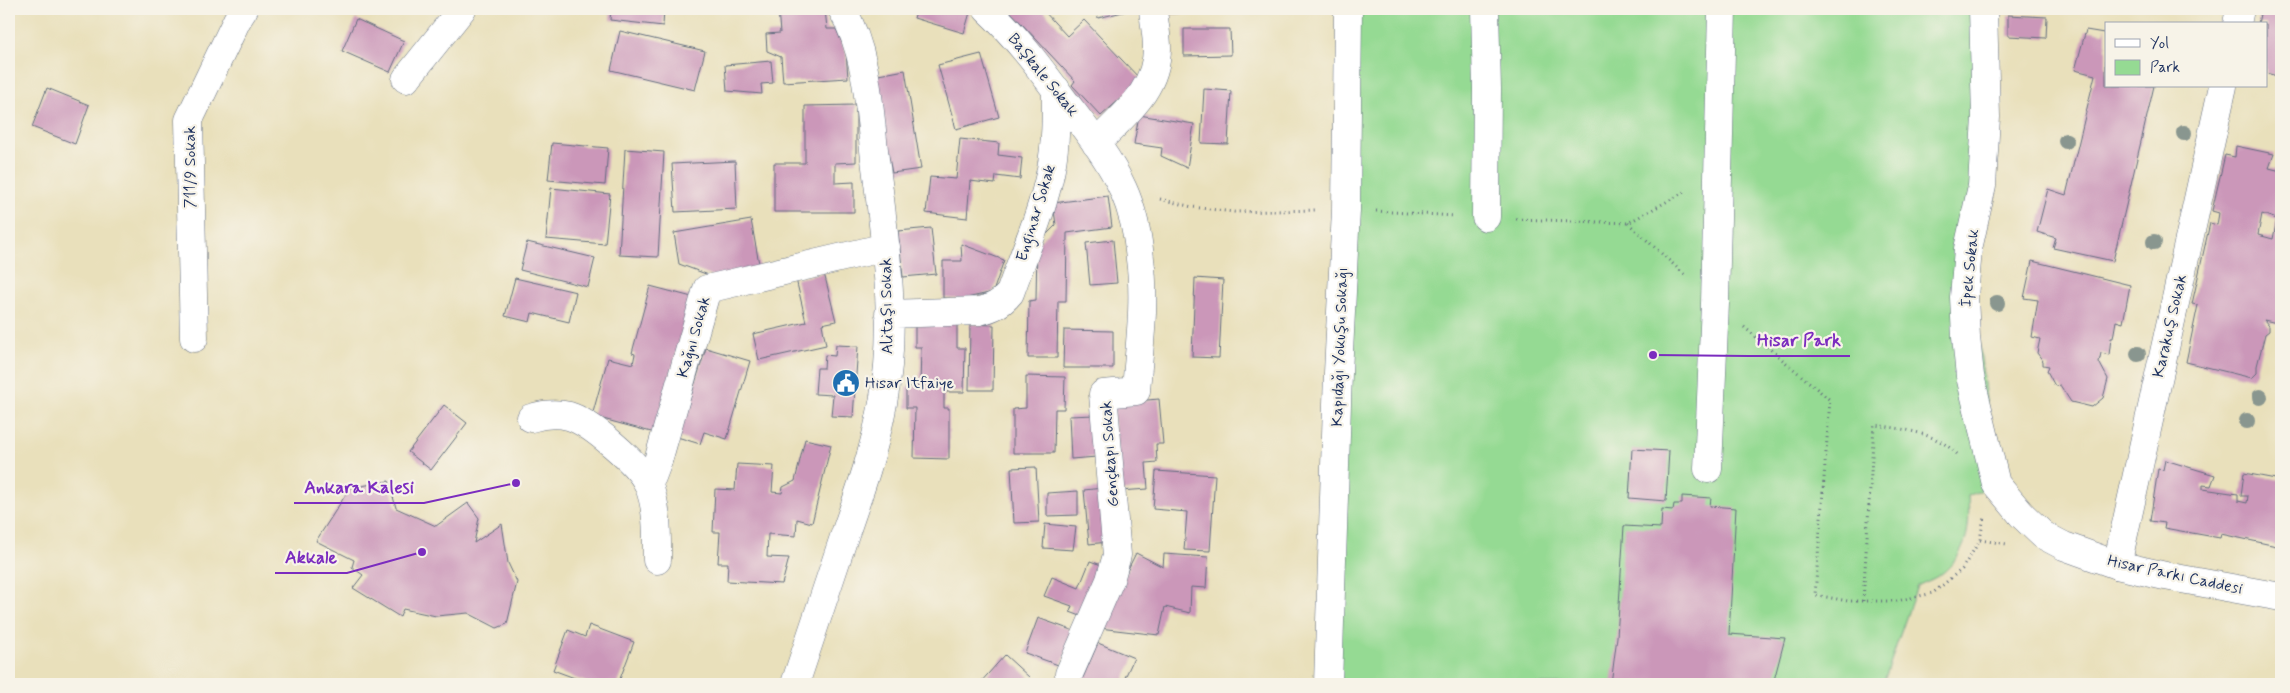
<svg xmlns="http://www.w3.org/2000/svg" width="2290" height="693" font-family="Mynerve,sans-serif">
	<style>
		.green { fill: #95da93; stroke: #588478 }
		.building { fill: #cb97b9; fill-rule: evenodd }
		.lines { fill: none; stroke-linecap: round; stroke-linejoin: round }
		.street-casing { stroke: #636d7f; stroke-width: 29 }
		.secondary-casing { stroke: #636d7f; stroke-width: 29 }
		.path { stroke: #636d7f; stroke-width: 3; stroke-dasharray: 1 4; stroke-linecap: butt }
		.street { stroke: #fff; stroke-width: 28 }
		.secondary { stroke: #fff; stroke-width: 28 }
		.tree { fill: #89968f }
		.labels { text-anchor: middle; dominant-baseline: central; stroke-width: 4.5; stroke-linejoin: round; paint-order: stroke }
		.street-label { font-size: 16px; fill: #1b2f5e; stroke: #f7f3e8 }
		.poi-label { font-size: 16px; fill: #1b2f5e; stroke: #f7f3e8; text-anchor: start }
		.leader { fill: none; stroke: #7b2cbf; stroke-width: 2 }
		.callout-dot { fill: #7b2cbf; stroke: #f7f3e8; stroke-width: 2 }
		.callout-label { font-size: 18px; text-anchor: middle; font-weight: bold; fill: #7b2cbf; stroke: #f7f3e8; stroke-width: 4.5; stroke-linejoin: round; paint-order: stroke }
	</style>
	<rect width="100%" height="100%" fill="#f7f3e8"/>
	<filter id="ink" filterUnits="userSpaceOnUse"><feTurbulence type="fractalNoise" baseFrequency=".02" numOctaves="2"/><feDisplacementMap in="SourceGraphic" scale="10" xChannelSelector="R" yChannelSelector="G"/><feConvolveMatrix kernelMatrix="1 2 1 2 8 2 1 2 1" color-interpolation-filters="sRGB"/></filter>
	<filter id="wash" filterUnits="userSpaceOnUse"><feTurbulence type="fractalNoise" baseFrequency=".0096" numOctaves="4" result="noise"/><feDisplacementMap in="SourceGraphic" scale="20" xChannelSelector="R" yChannelSelector="G"/><feGaussianBlur stdDeviation="1.12" result="paint"/><feColorMatrix in="noise" values="0 0 0 0 0 0 0 0 0 0 0 0 0 0 0 0 0 1.4 0 .05"/><feComposite in="paint" operator="in"/></filter>
	<g filter="url(#wash)">
		<rect width="100%" height="100%" fill="#e9e0bb"/>
		<path class="green" d="M 1348,9 L 1983,9 L 1968,249 L 1996,484 L 1968,496 C 1970,526 1969,549 1945,571 C 1937,578 1925,582 1917,586 L 1883,684 L 1328,684 Z"/>
		<g id="blocks">
			<path class="building" d="M 611,9 L 664,9 L 663,26 L 610,20 Z
				M 778,9 L 825,9 L 827,29 L 836,29 L 846,52 L 848,78 L 783,82 L 781,57 L 767,51 L 766,34 L 780,33 Z
				M 917,9 L 971,9 L 964,33 L 914,18 Z
				M 1008,9 L 1042,9 L 1067,36 L 1084,20 L 1141,80 L 1101,116 L 1072,85 L 1075,81 Z
				M 1096,9 L 1135,9 L 1098,18 Z
				M 1162,9 L 1231,9 L 1231,12 L 1162,14 Z
				M 2261,9 L 2281,9 L 2281,77 L 2266,73 L 2266,24 L 2258,24 Z
				M 2008,15 L 2047,17 L 2046,38 L 2008,36 Z
				M 356,19 L 404,41 L 390,72 L 342,51 Z
				M 2106,27 L 2106,86 L 2154,86 L 2113,261 L 2053,248 L 2056,238 L 2037,232 L 2048,189 L 2066,195 L 2095,75 L 2075,70 L 2086,30 L 2104,33 Z
				M 1184,29 L 1230,29 L 1231,55 L 1184,56 Z
				M 620,31 L 705,51 L 695,90 L 611,70 Z
				M 981,54 L 999,117 L 956,129 L 938,65 Z
				M 771,61 L 773,83 L 761,84 L 762,94 L 727,91 L 725,65 Z
				M 905,70 L 921,169 L 892,173 L 873,76 Z
				M 47,88 L 89,105 L 75,144 L 32,127 Z
				M 1204,89 L 1231,91 L 1228,144 L 1201,143 Z
				M 856,105 L 856,162 L 835,163 L 835,183 L 854,182 L 854,212 L 774,212 L 774,163 L 805,163 L 805,106 Z
				M 1139,115 L 1194,124 L 1187,168 L 1161,156 L 1162,148 L 1134,144 Z
				M 960,139 L 999,143 L 998,155 L 1022,158 L 1020,179 L 996,176 L 995,184 L 970,181 L 967,218 L 926,213 L 930,177 L 956,179 Z
				M 552,143 L 608,148 L 605,185 L 548,180 Z
				M 2236,146 L 2274,154 L 2269,168 L 2281,171 L 2281,324 L 2264,320 L 2269,326 L 2269,331 L 2265,334 L 2257,366 L 2257,373 L 2252,378 L 2186,362 L 2198,305 L 2192,304 L 2210,223 L 2217,225 L 2219,213 L 2212,211 L 2225,155 L 2235,157 ZM 2262,214 L 2277,219 L 2273,239 L 2258,235 Z
				M 625,149 L 664,152 L 658,257 L 619,255 Z
				M 735,161 L 737,209 L 675,212 L 672,164 Z
				M 551,188 L 610,194 L 605,244 L 546,239 Z
				M 1108,196 L 1112,227 L 1067,233 L 1066,301 L 1058,301 L 1057,358 L 1028,358 L 1029,301 L 1036,300 L 1037,244 L 1056,225 L 1053,203 Z
				M 751,220 L 760,269 L 714,277 L 679,264 L 674,233 Z
				M 931,228 L 936,274 L 903,277 L 898,231 Z
				M 1113,240 L 1117,283 L 1090,285 L 1086,243 Z
				M 527,242 L 595,258 L 588,287 L 520,270 Z
				M 961,244 L 1004,260 L 993,292 L 962,299 L 943,298 L 943,261 L 962,261 Z
				M 2032,261 L 2130,285 L 2123,323 L 2116,321 L 2113,338 L 2111,338 L 2109,355 L 2101,353 L 2099,362 L 2108,379 L 2103,398 L 2092,407 L 2071,402 L 2060,385 L 2055,386 L 2047,371 L 2049,366 L 2043,365 L 2043,361 L 2037,353 L 2040,339 L 2032,337 L 2038,300 L 2024,298 Z
				M 824,273 L 836,321 L 822,324 L 826,345 L 759,360 L 753,334 L 806,322 L 796,279 Z
				M 515,278 L 576,292 L 569,322 L 532,313 L 530,322 L 505,316 Z
				M 1195,278 L 1223,280 L 1219,358 L 1192,357 Z
				M 650,286 L 692,297 L 655,433 L 592,416 L 608,358 L 633,364 L 635,354 L 632,353 Z
				M 957,321 L 957,348 L 965,348 L 964,392 L 944,392 L 944,408 L 949,408 L 949,459 L 914,458 L 915,408 L 906,408 L 906,387 L 920,386 L 921,347 L 915,347 L 915,325 Z
				M 970,324 L 994,325 L 993,390 L 969,390 Z
				M 1064,330 L 1113,331 L 1113,368 L 1063,368 Z
				M 836,345 L 858,346 L 853,417 L 831,416 L 833,395 L 815,394 L 817,368 L 824,368 L 825,355 L 835,356 Z
				M 706,348 L 750,361 L 727,439 L 704,432 L 700,444 L 674,436 L 687,409 Z
				M 1026,376 L 1065,377 L 1064,409 L 1055,409 L 1054,453 L 1013,453 L 1013,409 L 1026,408 Z
				M 1159,399 L 1163,444 L 1156,444 L 1157,462 L 1146,463 L 1148,489 L 1120,491 L 1113,403 Z
				M 444,405 L 467,423 L 431,470 L 408,452 Z
				M 1095,415 L 1097,457 L 1071,459 L 1069,416 Z
				M 805,439 L 831,445 L 812,523 L 797,519 L 796,536 L 768,534 L 767,557 L 789,558 L 782,584 L 727,581 L 728,563 L 718,563 L 720,532 L 713,532 L 715,489 L 735,490 L 737,464 L 774,466 L 772,492 L 782,493 L 783,487 L 795,481 Z
				M 1632,449 L 1669,451 L 1666,501 L 1629,498 Z
				M 2165,460 L 2215,475 L 2211,486 L 2203,485 L 2203,489 L 2238,494 L 2238,501 L 2247,503 L 2248,496 L 2241,496 L 2244,473 L 2281,480 L 2279,517 L 2281,518 L 2281,547 L 2221,534 L 2220,538 L 2164,528 L 2165,523 L 2150,521 L 2158,469 L 2163,470 Z
				M 1036,467 L 1039,522 L 1014,523 L 1011,468 Z
				M 1156,471 L 1215,475 L 1210,551 L 1184,550 L 1187,512 L 1153,509 Z
				M 389,481 L 396,508 L 436,526 L 468,503 L 479,518 L 474,543 L 502,524 L 508,563 L 517,582 L 507,624 L 497,628 L 468,613 L 436,616 L 403,609 L 400,617 L 353,588 L 363,575 L 352,567 L 354,560 L 316,541 L 350,488 Z
				M 1103,488 L 1108,542 L 1089,544 L 1084,490 Z
				M 1078,491 L 1078,515 L 1047,516 L 1047,493 Z
				M 1682,496 L 1711,498 L 1710,506 L 1736,508 L 1729,634 L 1785,638 L 1773,684 L 1611,684 L 1617,637 L 1624,526 L 1661,528 L 1662,509 L 1673,510 L 1674,504 L 1682,504 Z
				M 1045,524 L 1076,527 L 1073,550 L 1043,548 Z
				M 1136,553 L 1163,567 L 1164,554 L 1208,557 L 1206,588 L 1191,587 L 1190,613 L 1165,607 L 1159,635 L 1099,628 Z
				M 1090,561 L 1107,567 L 1086,618 L 1070,612 L 1072,606 L 1044,596 L 1052,577 L 1079,588 Z
				M 1038,618 L 1074,631 L 1061,666 L 1025,653 Z
				M 589,625 L 634,642 L 618,684 L 591,684 L 553,670 L 568,630 L 585,637 Z
				M 1098,643 L 1134,658 L 1122,684 L 1092,684 L 1082,680 Z
				M 1005,655 L 1029,677 L 1025,681 L 1030,684 L 979,684 Z"/>
		</g>
	</g>
	<g filter="url(#ink)">
		<use href="#blocks" fill-opacity="0" stroke="#636d7f" stroke-width="1"/>
		<g class="lines">
			<g class="street-casing">
				<path id="street" d="M 987,9 C 1015,35 1039,67 1062,98 C 1084,127 1108,156 1123,189 C 1133,211 1138,236 1140,259 C 1146,302 1139,348 1136,391 L 1103,394 L 1117,555 L 1110,580 L 1069,674
					M 1485,9 L 1487,89 L 1486,217
					M 1983,9 L 1986,117 L 1982,186 L 1968,249 L 1964,297 L 1966,337 L 1970,376 L 1996,484 L 2022,515
					M 2237,24 L 2240,9
					M 406,79 L 462,9
					M 1096,144 C 1123,115 1157,91 1157,48 C 1157,35 1154,22 1153,9
					M 889,314 L 979,311 C 992,308 1001,304 1010,293 C 1024,253 1043,211 1051,169 C 1056,143 1056,116 1056,89
					M 194,338 L 189,120 L 237,20 L 244,9
					M 531,418 C 544,414 556,413 569,416 C 590,422 639,464 648,484 C 658,508 657,534 657,560
					M 1708,469 L 1715,303 L 1722,9
					M 647,481 L 652,477 L 658,461 L 707,289 L 886,247
					M 2117,565 L 2223,86
					M 795,684 C 812,634 828,584 845,534 C 860,491 875,448 883,403 C 898,323 885,239 875,159 C 869,107 868,54 842,9
					M 1328,684 L 1338,373 L 1346,210 L 1348,9"/>
			</g>
			<g class="secondary-casing">
				<path id="secondary" d="M 2022,515 L 2043,535 L 2064,546 L 2117,565 L 2165,576 L 2281,597"/>
			</g>
			<path class="path" d="M 1160,199 L 1192,207 L 1234,212 L 1315,210
				M 1376,211 L 1455,216
				M 1516,219 L 1628,223 L 1686,191
				M 1628,223 L 1685,275
				M 1744,327 L 1830,400 L 1815,595 L 1848,601 L 1897,601 L 1933,593 L 1962,569 L 1980,540 L 1984,516
				M 1980,540 L 2007,544
				M 1863,601 L 1874,425 C 1903,429 1935,432 1957,454"/>
			<use href="#street" class="street"/>
			<use href="#secondary" class="secondary"/>
		</g>
		<g class="tree">
			<circle cx="2184" cy="133" r="8"/>
			<circle cx="2066" cy="141" r="8"/>
			<circle cx="2154" cy="242" r="8"/>
			<circle cx="1997" cy="303" r="8"/>
			<circle cx="2138" cy="354" r="8"/>
			<circle cx="2260" cy="397" r="8"/>
			<circle cx="2247" cy="421" r="8"/>
		</g>
	</g>
	<defs>
		<g id="civic-disc" transform="scale(1.4375)"><circle r="9.5" fill="#1f6fb2" stroke="#f7f3e8"/><path d="M-.6-6.5H3V-4.5H.6V-3L4-1V1h2V6H-6V1h2V-1L-.6-3ZM-1.2 2.5V6h2.4V2.5Z" fill="#fff"/></g>
	</defs>
	<g fill-rule="evenodd">
		<use href="#civic-disc" x="846" y="383"/>
	</g>
	<g class="labels">
		<g class="street-label">
			<text transform="translate(1043 75) rotate(51)">Başkale Sokak</text>
			<text transform="translate(190 167) rotate(-90)">711/9 Sokak</text>
			<text transform="translate(1036 213) rotate(-73)">Enginar Sokak</text>
			<text transform="translate(1970 268) rotate(-84)">İpek Sokak</text>
			<text transform="translate(887 306) rotate(-91)">Alitaşı Sokak</text>
			<text transform="translate(2170 326) rotate(-77)">Karakuş Sokak</text>
			<text transform="translate(694 337) rotate(-74)">Kağnı Sokak</text>
			<text transform="translate(1340 347) rotate(-88)">Kapıdağı Yokuşu Sokağı</text>
			<text transform="translate(1110 454) rotate(-94)">Gençkapı Sokak</text>
			<text transform="translate(2175 575) rotate(12)">Hisar Parkı Caddesi</text>
		</g>
		<g class="poi-label">
			<text x="865" y="383">Hisar Itfaiye</text>
		</g>
	</g>
	<path class="leader" d="M1653 355L1748 356H1850M516 483L424 503H294M422 552L347 573H275"/>
	<g class="callout-dot">
		<circle cx="1653" cy="355" r="5"/>
		<circle cx="516" cy="483" r="5"/>
		<circle cx="422" cy="552" r="5"/>
	</g>
	<g class="callout-label">
		<text x="1799" y="346">Hisar Park</text>
		<text x="359" y="493">Ankara Kalesi</text>
		<text x="311" y="563">Akkale</text>
	</g>
	<rect width="2290" height="693" fill="none" stroke="#f7f3e8" stroke-width="30"/>
	<rect x="2105" y="22" width="162" height="65" fill="#f7f3e8" stroke="#9fa5b1"/>
	<rect x="2115" y="39" width="25" height="8" fill="#ffffff" stroke="#9fa5b1"/>
	<text x="2150" y="48" font-size="15" fill="#1b2f5e">Yol</text>
	<rect x="2115" y="60" width="25" height="15" fill="#95da93" stroke="#9fa5b1"/>
	<text x="2150" y="72" font-size="15" fill="#1b2f5e">Park</text>
</svg>
